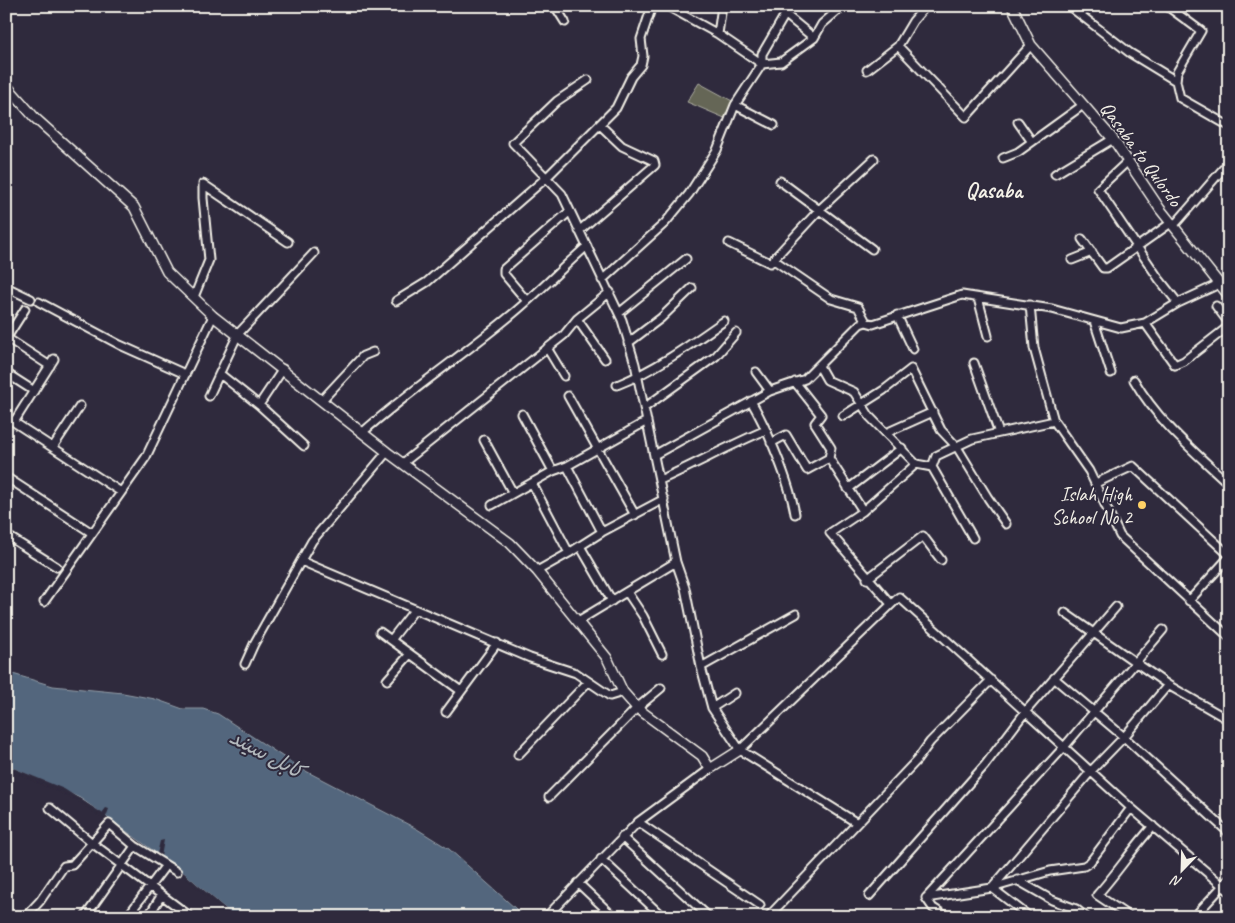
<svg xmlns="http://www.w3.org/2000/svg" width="1235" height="923" font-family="Caveat,'Playpen Sans Arabic',sans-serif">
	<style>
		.green { fill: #656657; stroke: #acaca0 }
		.water { fill: #52667d; stroke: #939ea8 }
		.pier { fill: #2f2a3d }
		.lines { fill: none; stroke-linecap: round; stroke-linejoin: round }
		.street-casing { stroke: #f4f1e8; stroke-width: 11 }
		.secondary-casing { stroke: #f4f1e8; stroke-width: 12 }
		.street { stroke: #2f2a3d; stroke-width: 7 }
		.secondary { stroke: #2f2a3d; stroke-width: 9 }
		.poi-dot { fill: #ffd166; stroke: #2f2a3d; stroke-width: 2 }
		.labels { text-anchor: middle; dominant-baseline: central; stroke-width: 4; stroke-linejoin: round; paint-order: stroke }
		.street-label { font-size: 20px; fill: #f4f1e8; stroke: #2f2a3d }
		.poi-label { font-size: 20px; fill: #f4f1e8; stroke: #2f2a3d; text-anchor: end }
		.water-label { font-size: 21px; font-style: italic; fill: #b3b9bd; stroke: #2f2a3d }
		.quarter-label { font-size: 22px; font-weight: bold; fill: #f4f1e8; stroke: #2f2a3d }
	</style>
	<rect width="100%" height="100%" fill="#2f2a3d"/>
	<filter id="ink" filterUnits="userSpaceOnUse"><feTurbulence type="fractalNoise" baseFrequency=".02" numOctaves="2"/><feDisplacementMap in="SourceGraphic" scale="10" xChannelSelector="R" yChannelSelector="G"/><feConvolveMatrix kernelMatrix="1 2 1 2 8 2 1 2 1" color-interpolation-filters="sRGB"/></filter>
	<g filter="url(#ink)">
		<path class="green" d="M 699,83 L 734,102 L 727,119 L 687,102 Z"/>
		<path class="water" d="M 6,672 L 53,686 L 123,693 L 155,699 L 183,709 L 203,709 L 218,714 L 300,768 L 417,829 L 449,849 L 525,917 L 235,917 L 183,872 L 80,798 L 6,765 Z"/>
		<path class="pier" d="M 6,765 L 64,789 L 102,813 L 106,808 L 109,809 L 106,817 L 157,854 L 160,841 L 164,840 L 161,857 L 183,872 L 235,917 L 231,917 L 183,875 L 78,800 L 6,768 Z"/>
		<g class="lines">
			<g class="street-casing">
				<path id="street" d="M 555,6 L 565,22
					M 667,6 L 718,34 L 762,64 L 781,62 L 814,38 L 822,24 L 843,6
					M 1069,6 L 1130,53 L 1176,81 L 1180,98 L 1229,126
					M 1167,6 L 1201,31 L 1177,72 L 1176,81
					M 786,15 L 814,38
					M 718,34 L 722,6
					M 898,46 L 966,117 L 1031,45
					M 867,70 L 898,46 L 913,21 L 926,6
					M 588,80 L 557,101 L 513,143 L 562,194 L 622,320 L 635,364 L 676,562 L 685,588 L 701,667 L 712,708 L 740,750 L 857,823
					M 735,105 L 774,125
					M 1018,122 L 1032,142
					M 1003,158 L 1018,152 L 1083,105
					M 1128,161 L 1098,189 L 1159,279 L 1178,303
					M 1223,170 L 1229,175
					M 1055,174 L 1113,139
					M 780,181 L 872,249
					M 579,231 L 655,165 L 654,161 L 622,146 L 600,125
					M 1082,239 L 1103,268 L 1107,268 L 1168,225 L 1177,222 L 1229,162
					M 729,243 L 770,263 L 820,209 L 874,159
					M 774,260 L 831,299 L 858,307 L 866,322
					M 1072,260 L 1092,252
					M 602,280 L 665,223 L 689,194 L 717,150 L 735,105 L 762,64 L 762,54 L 790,6
					M 6,287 L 31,299
					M 194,297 L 209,260 L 203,198 L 203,184 L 288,242
					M 978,298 L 988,336
					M 526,300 L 504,274 L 504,269 L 570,211
					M 396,301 L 427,282 L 547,177 L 616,108 L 631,77 L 641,65 L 643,56 L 641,39 L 652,6
					M 39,302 L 120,345 L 185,374
					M 1030,305 L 1034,348 L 1054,421 L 1089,471 L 1120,536 L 1229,637
					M 1216,306 L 1229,323
					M 619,313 L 686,259
					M 897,315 L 913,349
					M 577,319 L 605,359
					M 1094,321 L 1111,373
					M 1145,323 L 1175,365 L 1184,361 L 1229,326
					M 7,338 L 50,366
					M 6,339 L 25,309
					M 628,343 L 661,318 L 692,288
					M 547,348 L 564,376
					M 974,363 L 999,433
					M 819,366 L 827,380 L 854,392 L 870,417 L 916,464 L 932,467 L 973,538
					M 756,372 L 770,391
					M 6,373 L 34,391
					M 220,374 L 259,405 L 304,446
					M 1134,380 C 1158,422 1194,451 1229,484
					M 617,385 C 655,370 690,345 724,321
					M 209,396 L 238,334 L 314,253
					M 568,396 L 635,515
					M 322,400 L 363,356 L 373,352
					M 751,401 C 767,428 790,483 795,514
					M 259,405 L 283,369
					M 644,408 L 716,356 L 736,333
					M 522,414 L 553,471
					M 843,416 L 884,390 L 911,369 L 941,430 L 957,447 L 988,498 L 1006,524
					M 6,417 L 121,492
					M 14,422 L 54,359
					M 363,432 C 410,390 462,356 510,316 C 537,294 561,269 587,246
					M 886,433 L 933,412
					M 484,440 L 513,493
					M 771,443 L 786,435 L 807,470 L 829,458 L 831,448 L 815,423 L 821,415 L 795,382
					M 53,447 L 80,406
					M 656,454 L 770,391 L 805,379 L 860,324 L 866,322 L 873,324 L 962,295 L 1052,309 L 1121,328 L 1145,323 L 1178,303 L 1219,284
					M 829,458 L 863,511
					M 403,463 L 564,335 L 577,319 L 610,292
					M 567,466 L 602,532
					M 932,467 L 936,456 L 972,439 L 1054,421
					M 6,477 L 92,533
					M 660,480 C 696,464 730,445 766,430
					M 532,483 L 569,553
					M 1096,483 L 1133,466 L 1229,555
					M 848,489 L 902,448
					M 492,505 L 553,471 L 567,466 L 647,421
					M 6,535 L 57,567
					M 580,546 L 612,601
					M 301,561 L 530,658 L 576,673 L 610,696 L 623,692
					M 537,571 L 569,553 L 602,532 L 664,499
					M 867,579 L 923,536 L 941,560
					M 627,592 L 643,616 L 662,654
					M 1189,601 L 1229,557
					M 44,602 L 146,457 L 213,316
					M 891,604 L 830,533 L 863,511 L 916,464
					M 1065,613 L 1168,685 L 1229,720
					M 578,621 L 676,562
					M 380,632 L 461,691
					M 391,640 L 415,609
					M 245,664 L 254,644 L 312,541 L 387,452
					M 701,667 L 796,614
					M 1054,678 L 1124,737 L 1229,833
					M 387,680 L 410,654
					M 712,708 L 735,693
					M 446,712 L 497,643
					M 740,750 L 899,597 L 1131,808 L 1229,891
					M 518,755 L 588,682
					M 549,797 L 637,708 L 661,688
					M 50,808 L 92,843 L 191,917
					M 638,822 L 760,905
					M 622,837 L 709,917
					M 601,859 L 663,917
					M 1017,880 L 1052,900 L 1076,909 L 1086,917
					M 578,883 L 614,917
					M 869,896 L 985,765 L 1026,711 L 1116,607
					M 926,898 L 1065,746 L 1163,630
					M 926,898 L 992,888 L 1050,871 L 1084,866 L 1090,862 L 1131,808
					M 926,898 L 933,908 L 947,917
					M 25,917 L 40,901 L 64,866 L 72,865 L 109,824 L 135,846 L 177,872
					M 85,917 L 135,846
					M 127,917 L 163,869
					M 148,917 L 161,896
					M 546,917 L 638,822 L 710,769
					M 768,917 L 917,760 L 930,742 L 991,680
					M 1030,917 L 992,888 L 1092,770 L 1124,737 L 1168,685
					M 1070,917 L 1076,909
					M 1130,917 L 1097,895 C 1117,873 1133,848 1153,826
					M 1194,917 L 1229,879"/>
			</g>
			<g class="secondary-casing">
				<path id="secondary" d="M 1012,6 L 1031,45 L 1113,139 L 1160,209 L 1229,296
					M 6,85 L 35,118 L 134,207 L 167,272 L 213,316 L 387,452 L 510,543 L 537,571 L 607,658 L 623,692 L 637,708 L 702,756 L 710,769 L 740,750"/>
			</g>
			<use href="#street" class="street"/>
			<use href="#secondary" class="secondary"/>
		</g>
	</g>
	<circle class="poi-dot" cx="1142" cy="505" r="5"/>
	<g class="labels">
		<g class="street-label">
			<text transform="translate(1141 154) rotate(54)">Qasaba to Qulordo</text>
		</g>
		<g class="poi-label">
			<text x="1132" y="494">Islah High<tspan x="1132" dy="23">School No 2</tspan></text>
		</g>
		<g class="water-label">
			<text transform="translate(267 754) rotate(28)">کابل سيند</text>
		</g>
		<g class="quarter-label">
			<text x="994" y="191">Qasaba</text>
		</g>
	</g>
	<rect width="1235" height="923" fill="none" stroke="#2f2a3d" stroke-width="25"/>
	<rect x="12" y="12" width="1210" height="898" fill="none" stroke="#f4f1e8" stroke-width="2" filter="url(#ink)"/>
	<g transform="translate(1182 870) rotate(203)" stroke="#2f2a3d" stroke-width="4" paint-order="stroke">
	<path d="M0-4L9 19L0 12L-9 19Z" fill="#f4f1e8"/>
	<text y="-8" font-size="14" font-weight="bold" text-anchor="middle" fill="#f4f1e8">N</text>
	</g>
</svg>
